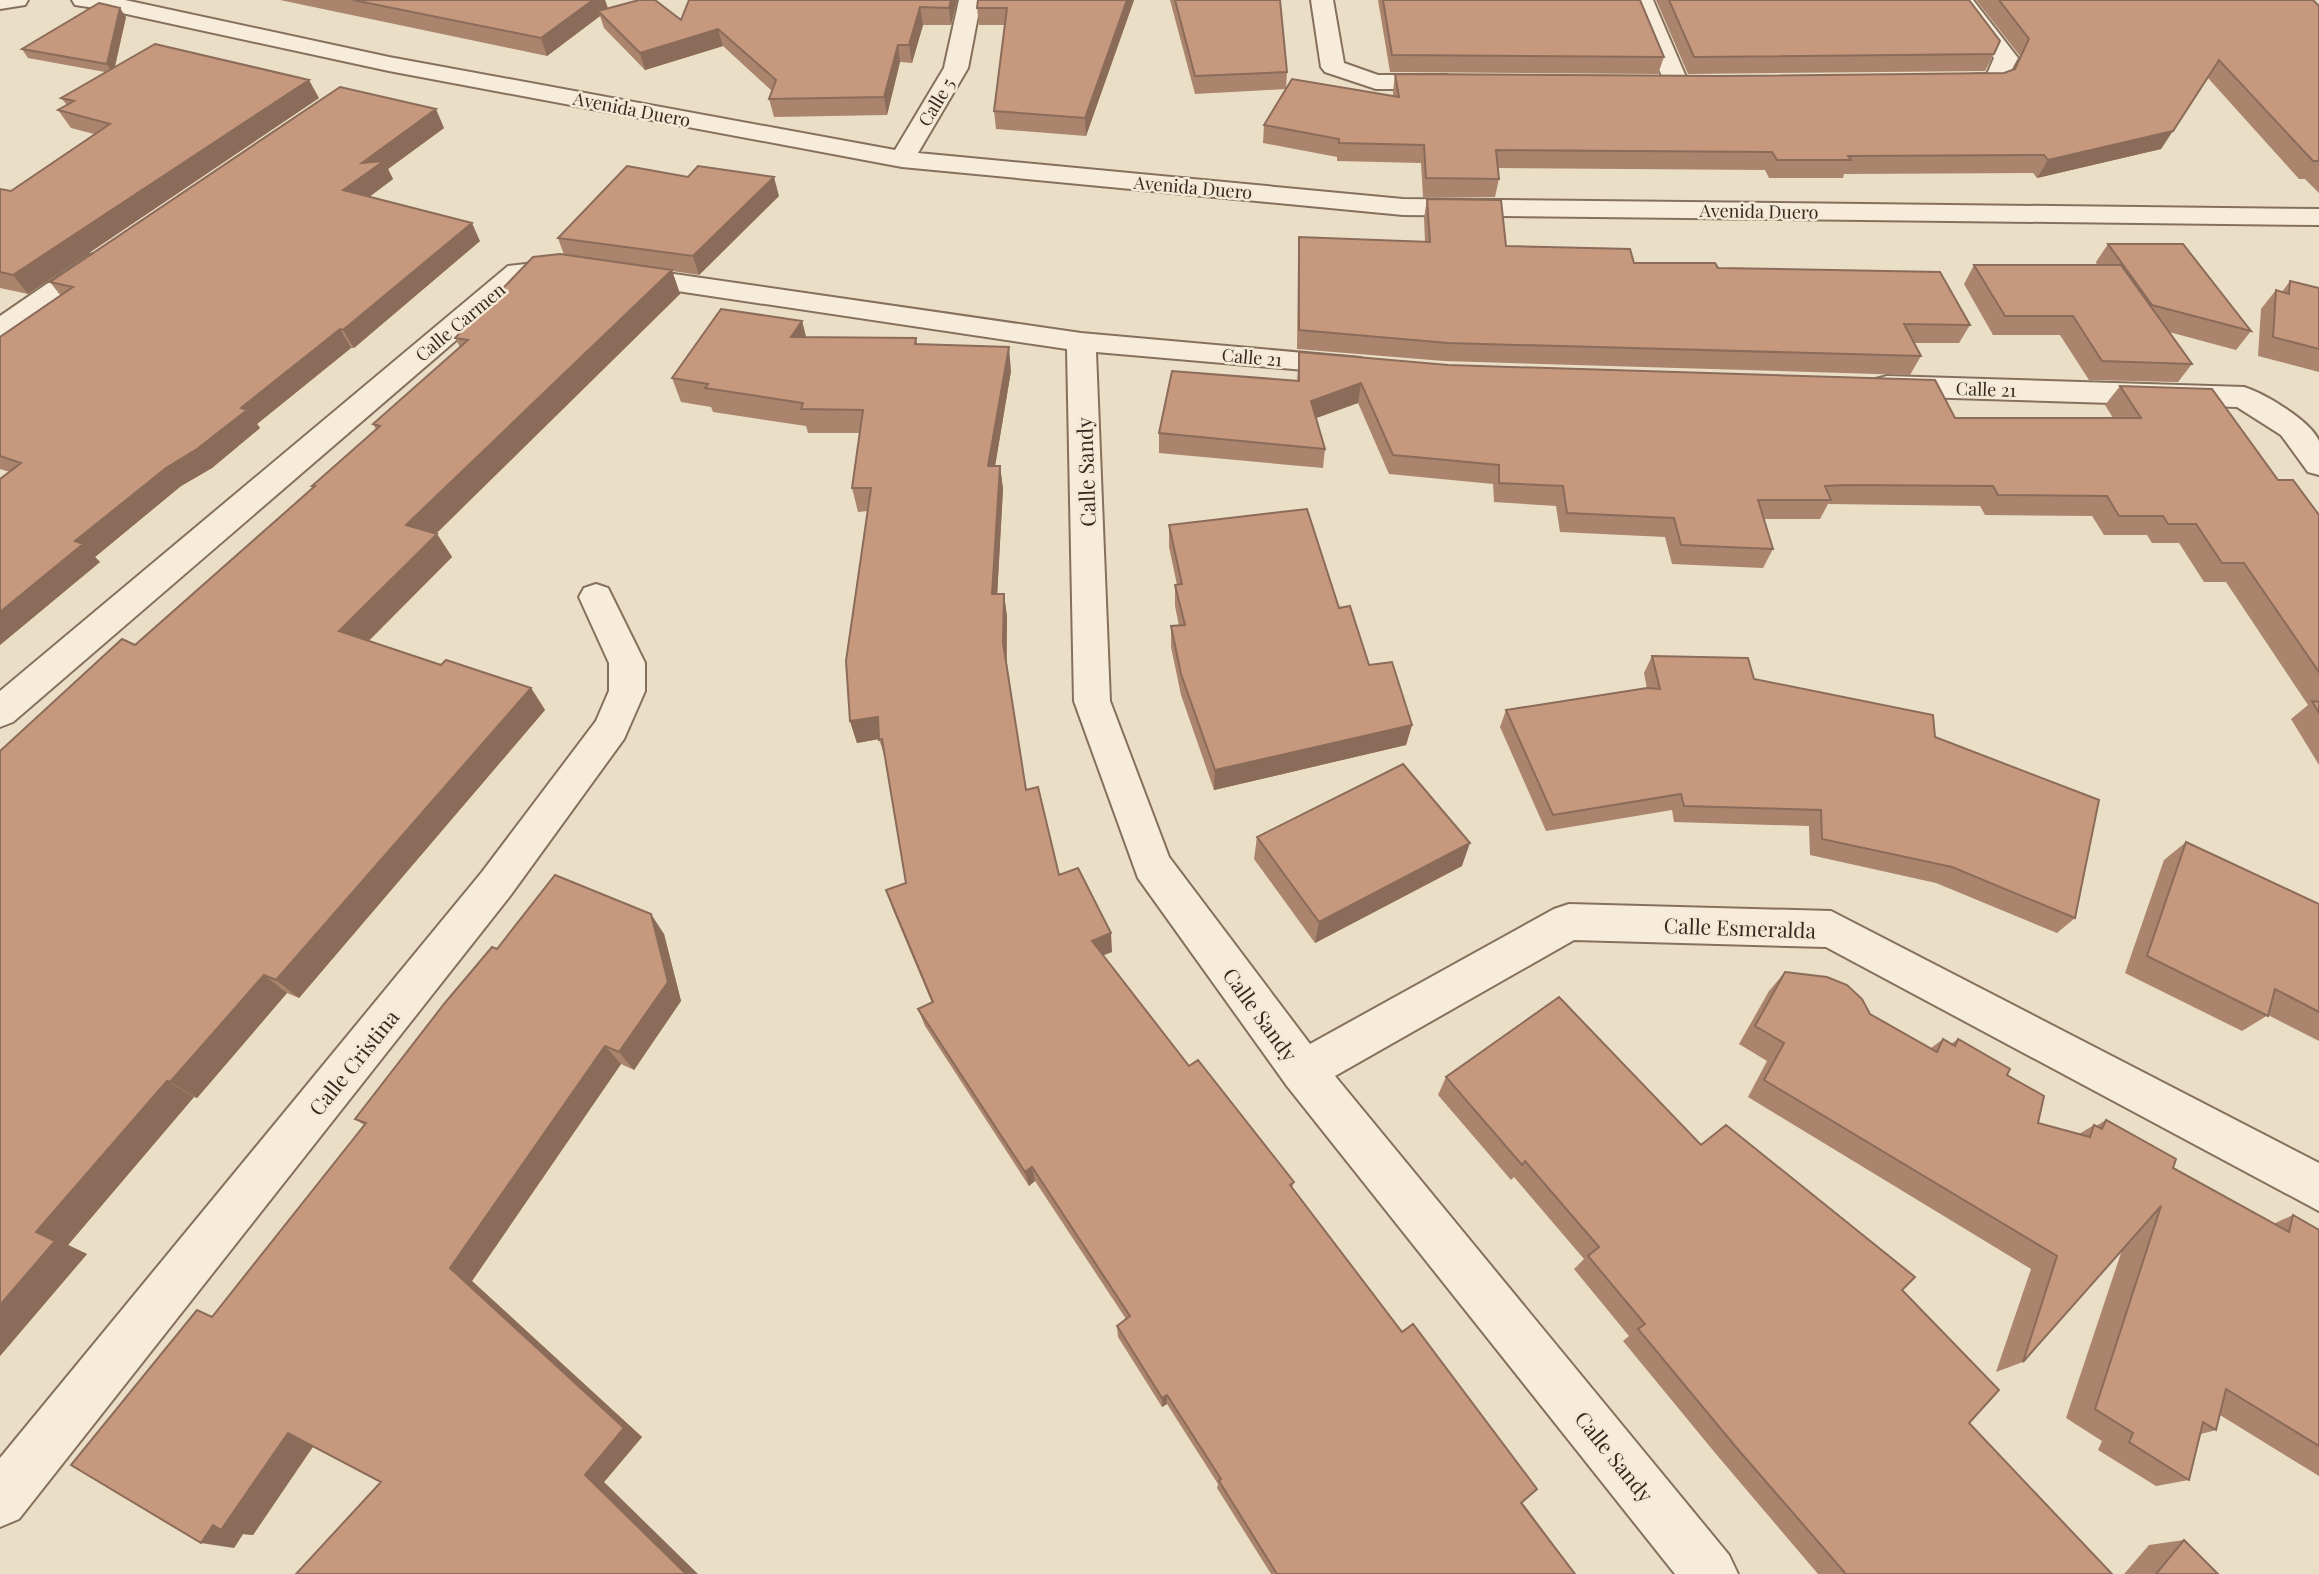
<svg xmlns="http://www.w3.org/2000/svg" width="2319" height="1574" font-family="'Playfair Display',serif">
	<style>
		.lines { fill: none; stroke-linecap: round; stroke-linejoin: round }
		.street-casing { stroke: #85705d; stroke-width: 4 }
		.street { fill: #f6ecd9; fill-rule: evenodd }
		.wall { fill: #aa846d }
		.shaded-wall { fill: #8b6b59 }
		.building { fill: #c6997f; stroke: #8b6b59; stroke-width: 2 }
		.labels { text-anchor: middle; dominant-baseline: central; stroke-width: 5; stroke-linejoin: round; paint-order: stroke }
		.far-street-label { font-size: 18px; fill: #362a20; stroke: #f3e9d5 }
		.street-label { font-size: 21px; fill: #362a20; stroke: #f3e9d5 }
	</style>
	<rect width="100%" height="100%" fill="#ebdec6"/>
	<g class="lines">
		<g class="street-casing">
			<path id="street" d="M 0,0 L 28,0 L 25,5 L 0,9 Z
				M 72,0 L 125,0 L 389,57 L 895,150 L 944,68 L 959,0 L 981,0 L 968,68 L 918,153 L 1403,199 L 2319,209 L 2319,225 L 1403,215 L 902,167 L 389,71 L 108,10 L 75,5 Z
				M 1311,0 L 1333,0 L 1344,63 L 1378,75 L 1446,75 L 1454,77 L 1458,82 L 1454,87 L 1446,89 L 1376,89 L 1325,72 L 1321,67 Z
				M 1631,0 L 1653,0 L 1689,84 L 1685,89 L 1669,89 L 1665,84 Z
				M 1951,0 L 1973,0 L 2018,58 L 2003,86 L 1951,88 L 1943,86 L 1939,81 L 1943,76 L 1987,74 L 1994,58 Z
				M 99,253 L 109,255 L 113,261 L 109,267 L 10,335 L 0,338 L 0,316 L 89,255 Z
				M 570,259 L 1081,333 L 1361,358 L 1366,365 L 1361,372 L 1351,374 L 1096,352 L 1110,701 L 1169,857 L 1310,1044 L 1554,909 L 1569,904 L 1831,911 L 2319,1163 L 2319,1211 L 1826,947 L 1574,940 L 1335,1076 L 1729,1555 L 1738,1574 L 1675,1574 L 1287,1086 L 1138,878 L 1074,701 L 1067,349 L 570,275 L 526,280 L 13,722 L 0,727 L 0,691 L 508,266 Z
				M 1887,376 L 2244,387 C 2264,393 2311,421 2319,441 C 2319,450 2319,465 2319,475 L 2308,472 L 2281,435 L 2237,407 L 1887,396 L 1876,393 L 1872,386 L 1876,379 Z
				M 596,584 L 608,588 L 645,663 L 645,691 L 624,739 L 510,896 L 19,1519 L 0,1527 L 0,1458 L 482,872 L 596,721 L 609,691 L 609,663 L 579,597 L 584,588 Z"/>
		</g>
		<use href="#street" class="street"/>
	</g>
	<path class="wall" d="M 280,0 L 605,0 L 608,8 L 681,20 L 689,0 L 957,0 L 951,25 L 923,25 L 912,63 L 900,62 L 887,115 L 774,117 L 769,99 L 772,91 L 723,46 L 645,70 L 604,28 L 600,16 L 547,56 Z
		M 1134,0 L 1086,136 L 996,129 L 994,111 L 1005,25 L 979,25 L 977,8 Z
		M 1170,0 L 1280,0 L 1287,72 L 1286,89 L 1393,96 L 1393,92 L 1395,74 L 1722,76 L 2004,73 L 2014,70 L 2020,56 L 1976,0 L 2313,0 L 2319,6 L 2319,193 L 2305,179 L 2299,179 L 2208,78 L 2161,149 L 2037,178 L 2033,173 L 1844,174 L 1843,178 L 1769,178 L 1765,170 L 1498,168 L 1499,179 L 1495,197 L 1423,197 L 1421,163 L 1337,161 L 1337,157 L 1263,143 L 1264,125 L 1286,89 L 1195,94 Z
		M 1378,0 L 1640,0 L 1664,57 L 1658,74 L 1390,72 Z
		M 1656,0 L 1969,0 L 1994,54 L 1985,71 L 1688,74 Z
		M 126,17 L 115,67 L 319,98 L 28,294 L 0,288 L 0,189 L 11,191 L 94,134 L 71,128 L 58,110 L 67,105 L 61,98 L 105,72 L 28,58 L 22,49 Z
		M 444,128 L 388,169 L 393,179 L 369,197 L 480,241 L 354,348 L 351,348 L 257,424 L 260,428 L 212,468 L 181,486 L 95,557 L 100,562 L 0,645 L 0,479 L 10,472 L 0,469 L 0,337 L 60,295 L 50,282 Z
		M 779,196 L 699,275 L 672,271 L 680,294 L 436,534 L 437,534 L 452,557 L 369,641 L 441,665 L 531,688 L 545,710 L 299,998 L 287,993 L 197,1098 L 194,1097 L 68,1245 L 87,1254 L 0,1356 L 135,645 L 313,488 L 312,486 L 376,429 L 373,424 L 460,347 L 455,338 L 564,255 L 558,238 Z
		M 1427,199 L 1506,246 L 1634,263 L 1718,268 L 1970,325 L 1959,343 L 1914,343 L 1921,356 L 1910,375 L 1444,361 L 1297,349 L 1298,256 L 1299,237 L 1425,242 L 1424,218 Z
		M 2108,244 L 2251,331 L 2236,350 L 2169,332 L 2192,364 L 2178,382 L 2089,380 L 2060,335 L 1993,335 L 1964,284 L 1974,265 L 2097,265 L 2096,262 Z
		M 2290,281 L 2319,288 L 2319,372 L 2258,356 L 2261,309 L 2276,290 L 2282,292 Z
		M 802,321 L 806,337 L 916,338 L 917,344 L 1011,371 L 995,466 L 1000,466 L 1003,489 L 997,594 L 1004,594 L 1007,617 L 1007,664 L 1026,790 L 1059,875 L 1112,952 L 1103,955 L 1189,1066 L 1294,1182 L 1292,1188 L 1575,1574 L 1271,1574 L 1217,1488 L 1218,1484 L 1167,1404 L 1162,1407 L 1118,1337 L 1117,1326 L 1126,1319 L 1035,1181 L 1029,1186 L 925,1026 L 918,1009 L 932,1003 L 893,910 L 886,890 L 906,883 L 886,761 L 879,739 L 857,743 L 850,721 L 868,511 L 858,512 L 852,488 L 859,433 L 808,433 L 806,426 L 713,412 L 711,407 L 681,402 L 672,378 Z
		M 1299,352 L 1955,418 L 2113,418 L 2105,405 L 2120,386 L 2278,480 L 2319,515 L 2319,765 L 2291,719 L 2308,705 L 2226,582 L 2204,582 L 2179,543 L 2152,543 L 2147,535 L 2104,535 L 2092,516 L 1985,515 L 1980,506 L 1828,504 L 1820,519 L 1764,519 L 1773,549 L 1763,568 L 1672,564 L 1665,537 L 1560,532 L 1556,506 L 1494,502 L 1493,484 L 1389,474 L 1358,403 L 1316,418 L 1325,449 L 1323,468 L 1159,453 L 1159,433 L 1297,381 Z
		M 1169,525 L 1339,608 L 1369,665 L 1412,725 L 1406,745 L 1214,790 L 1181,695 L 1171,647 L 1171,626 L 1179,626 L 1175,606 L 1175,585 L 1177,585 L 1169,547 Z
		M 1652,656 L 1754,679 L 1935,737 L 2075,918 L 2057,933 L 1936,883 L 1810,855 L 1809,826 L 1674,822 L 1672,810 L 1546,831 L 1500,727 L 1506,710 L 1647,689 L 1644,673 Z
		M 1257,837 L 1462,866 L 1315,943 L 1254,859 Z
		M 2186,842 L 2319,904 L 2319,1041 L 2268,1015 L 2242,1031 L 2125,973 L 2164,860 Z
		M 664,934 L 681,1001 L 634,1070 L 621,1064 L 472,1281 L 642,1437 L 604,1482 L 381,1482 L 313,1446 L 253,1535 L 243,1534 L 234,1548 L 364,1125 L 355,1119 L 497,949 Z
		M 1785,972 L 1870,1014 L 1931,1048 L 1943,1039 L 1951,1044 L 1958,1039 L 2007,1075 L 2038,1123 L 2079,1134 L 2094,1125 L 2096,1126 L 2106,1120 L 2173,1168 L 2273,1224 L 2293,1215 L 2319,1230 L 2319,1476 L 2220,1415 L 2216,1430 L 2201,1434 L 2189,1480 L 2156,1486 L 2098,1450 L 2102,1441 L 2066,1418 L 2122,1250 L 2023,1362 L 1996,1372 L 2031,1269 L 1748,1097 L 1767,1061 L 1739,1044 L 1769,991 Z
		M 1446,1077 L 1701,1145 L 1902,1290 L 1969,1423 L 2112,1574 L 1818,1574 L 1716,1454 L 1623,1341 L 1629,1336 L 1574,1269 L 1584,1259 L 1514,1177 L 1511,1180 L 1438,1095 Z
		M 2184,1540 L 2218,1574 L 2124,1574 L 2149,1545 Z"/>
	<path class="shaded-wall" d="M 593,0 L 605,0 L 608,10 L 598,11 L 600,16 L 547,56 L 541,38 Z
		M 951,0 L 957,0 L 951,25 L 949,8 Z
		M 1127,0 L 1134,0 L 1086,136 L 1085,118 Z
		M 920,7 L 923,25 L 912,63 L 909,45 Z
		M 120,8 L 126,17 L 113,74 L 107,64 Z
		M 718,29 L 723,46 L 645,70 L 640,53 Z
		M 898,45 L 900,62 L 887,115 L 884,97 Z
		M 2219,60 L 2161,149 L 2037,178 L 2048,160 Z
		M 309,80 L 319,98 L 28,294 L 13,275 Z
		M 436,109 L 444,128 L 388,169 L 393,179 L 353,209 L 343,190 L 362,163 Z
		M 774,177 L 779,196 L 699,275 L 693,256 Z
		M 472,223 L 480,241 L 354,348 L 343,330 Z
		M 672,270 L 680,294 L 421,548 L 406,525 Z
		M 802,321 L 808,345 L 791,337 Z
		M 340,329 L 351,348 L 257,424 L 260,428 L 212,468 L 181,486 L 95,557 L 100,562 L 0,645 L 0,612 L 75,541 Z
		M 1009,347 L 1011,371 L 991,490 L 988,466 Z
		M 1361,383 L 1358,403 L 1308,421 L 1311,401 Z
		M 1000,466 L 1003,489 L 996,617 L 992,594 Z
		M 437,534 L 452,557 L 356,653 L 339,631 Z
		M 1004,594 L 1007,617 L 1006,666 L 1003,643 Z
		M 531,688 L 545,710 L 299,998 L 276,980 Z
		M 878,717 L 884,738 L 857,743 L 850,721 Z
		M 1412,725 L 1406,745 L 1214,790 L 1215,770 Z
		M 1470,843 L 1462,866 L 1315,943 L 1319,922 Z
		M 651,914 L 664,934 L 681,1001 L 634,1070 L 619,1052 Z
		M 1111,933 L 1112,952 L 1094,959 L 1092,941 Z
		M 264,975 L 287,993 L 197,1098 L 170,1082 Z
		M 605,1046 L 621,1064 L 472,1281 L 642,1437 L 604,1482 L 698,1574 L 686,1574 L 585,1475 L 450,1268 Z
		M 167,1081 L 194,1097 L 68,1245 L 87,1254 L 0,1356 L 0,1305 L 36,1232 Z
		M 1032,1167 L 1035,1181 L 1029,1186 L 1025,1172 Z
		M 1167,1395 L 1167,1404 L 1162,1407 L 1162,1398 Z
		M 288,1433 L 317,1441 L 253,1535 L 243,1534 L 234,1548 L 201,1543 L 213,1525 Z"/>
	<path class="building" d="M 353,0 L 593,0 L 541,38 Z
		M 639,0 L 655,0 L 681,20 L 689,0 L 951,0 L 949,8 L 920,7 L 909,45 L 898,45 L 884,97 L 769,99 L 776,80 L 718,29 L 640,53 L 598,11 Z
		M 978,0 L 1127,0 L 1085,118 L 994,111 L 1007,8 L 977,8 Z
		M 1175,0 L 1280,0 L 1287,72 L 1195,76 Z
		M 1383,0 L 1640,0 L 1664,57 L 1392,55 Z
		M 1669,0 L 1969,0 L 2000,41 L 1994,54 L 1694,57 Z
		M 1999,0 L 2313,0 L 2319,6 L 2319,161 L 2313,161 L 2219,60 L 2173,131 L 2048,160 L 2044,155 L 1848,156 L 1851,160 L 1777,160 L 1772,152 L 1496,150 L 1499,179 L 1426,178 L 1424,145 L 1339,143 L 1339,139 L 1264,125 L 1292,79 L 1399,97 L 1395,74 L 1722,76 L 2004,73 L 2015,69 L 2029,39 Z
		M 99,3 L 120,8 L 107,64 L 22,49 Z
		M 155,44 L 309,80 L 13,275 L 0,272 L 0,189 L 11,191 L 110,124 L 58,110 L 74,101 L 61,98 Z
		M 340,87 L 436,109 L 362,163 L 384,161 L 343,190 L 472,223 L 343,330 L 340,329 L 241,408 L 247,410 L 197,449 L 166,468 L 75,541 L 83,544 L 0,612 L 0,479 L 21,463 L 0,456 L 0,337 L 73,287 L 50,282 Z
		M 627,166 L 688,177 L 698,166 L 774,177 L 693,256 L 558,238 Z
		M 1427,199 L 1501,200 L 1506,246 L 1630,249 L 1634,263 L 1715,263 L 1718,268 L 1940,272 L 1970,325 L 1904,324 L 1921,356 L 1448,343 L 1299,330 L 1299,237 L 1430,242 Z
		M 2108,244 L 2183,244 L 2251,331 L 2152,305 Z
		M 560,254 L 672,270 L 406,525 L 437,534 L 339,631 L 441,665 L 446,660 L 531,688 L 276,980 L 264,975 L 170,1082 L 167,1081 L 36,1232 L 55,1241 L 0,1305 L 0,751 L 122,639 L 135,645 L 315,486 L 312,486 L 380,426 L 373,424 L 468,340 L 455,338 L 533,257 Z
		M 1974,265 L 2121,265 L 2192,364 L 2102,361 L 2073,316 L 2005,316 Z
		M 2290,281 L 2319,288 L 2319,349 L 2273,337 L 2276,290 L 2289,294 Z
		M 721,309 L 802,321 L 791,337 L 916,338 L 915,344 L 1009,347 L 988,466 L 1000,466 L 992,594 L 1004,594 L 1003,643 L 1026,790 L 1038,787 L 1059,875 L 1078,868 L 1111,933 L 1092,941 L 1189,1066 L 1198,1060 L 1294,1182 L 1290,1185 L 1402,1332 L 1413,1324 L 1537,1489 L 1521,1503 L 1575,1574 L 1277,1574 L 1219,1481 L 1221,1479 L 1167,1395 L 1162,1398 L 1117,1326 L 1130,1316 L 1032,1167 L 1025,1172 L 918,1009 L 933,1002 L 886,890 L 906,883 L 882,739 L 879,740 L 878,717 L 850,721 L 846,661 L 871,488 L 852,488 L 863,410 L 801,409 L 803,403 L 705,388 L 708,384 L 672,378 Z
		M 1299,352 L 1448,365 L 1935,380 L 1955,418 L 2141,418 L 2120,386 L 2212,389 L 2278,480 L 2293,480 L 2319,515 L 2319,672 L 2244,563 L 2222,563 L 2196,524 L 2168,524 L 2163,516 L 2119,516 L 2107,496 L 1998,495 L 1993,486 L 1844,485 L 1825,486 L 1831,500 L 1758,500 L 1773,549 L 1681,545 L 1674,518 L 1567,513 L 1563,486 L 1499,483 L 1499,465 L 1393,455 L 1361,383 L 1311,401 L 1325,449 L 1159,433 L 1172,371 L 1299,381 Z
		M 1307,509 L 1339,608 L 1350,606 L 1369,665 L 1392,662 L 1412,725 L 1215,770 L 1181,674 L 1171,626 L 1185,625 L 1175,585 L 1182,584 L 1169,525 Z
		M 1652,656 L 1748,658 L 1754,679 L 1933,715 L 1935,737 L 2099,800 L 2075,918 L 1952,867 L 1822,839 L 1821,810 L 1684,806 L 1681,794 L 1553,815 L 1506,710 L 1647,688 L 1660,689 Z
		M 2312,701 L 2319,702 L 2319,713 Z
		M 1403,764 L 1470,843 L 1319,922 L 1257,837 Z
		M 2186,842 L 2319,904 L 2319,1012 L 2275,989 L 2268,1016 L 2147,956 Z
		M 555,875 L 651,914 L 668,982 L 619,1052 L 605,1046 L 450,1268 L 624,1428 L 585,1475 L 686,1574 L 296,1574 L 381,1482 L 288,1433 L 221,1530 L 213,1525 L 201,1543 L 71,1465 L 197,1310 L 212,1317 L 366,1123 L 355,1119 L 444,1004 L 492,947 L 497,949 Z
		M 1785,972 L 1827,977 L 1847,985 L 1862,999 L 1870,1014 L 1937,1052 L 1943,1039 L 1955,1046 L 1958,1039 L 2010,1069 L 2007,1075 L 2044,1096 L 2038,1123 L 2090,1137 L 2094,1125 L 2102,1129 L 2106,1120 L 2176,1159 L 2173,1168 L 2289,1232 L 2293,1215 L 2319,1230 L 2319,1446 L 2226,1389 L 2216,1430 L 2203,1422 L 2189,1480 L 2129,1442 L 2133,1433 L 2095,1409 L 2161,1206 L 2023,1362 L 2057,1256 L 1764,1080 L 1784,1043 L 1755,1026 Z
		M 1559,997 L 1701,1145 L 1726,1125 L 1915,1277 L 1902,1290 L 1999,1390 L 1969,1423 L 2112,1574 L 1846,1574 L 1735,1446 L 1638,1329 L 1645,1324 L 1588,1256 L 1599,1247 L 1525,1161 L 1522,1165 L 1446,1077 Z
		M 2184,1540 L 2218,1574 L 2156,1574 Z"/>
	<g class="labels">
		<g class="far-street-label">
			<text transform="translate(936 102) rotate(-59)">Calle 5</text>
			<text transform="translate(632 109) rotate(11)">Avenida Duero</text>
			<text transform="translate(1193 187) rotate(5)">Avenida Duero</text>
			<text transform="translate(1759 211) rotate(1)">Avenida Duero</text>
			<text transform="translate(460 322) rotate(-40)">Calle Carmen</text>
			<text transform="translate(1252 357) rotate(5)">Calle 21</text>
			<text transform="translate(1986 389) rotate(2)">Calle 21</text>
		</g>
		<g class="street-label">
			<text transform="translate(1085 472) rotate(-92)">Calle Sandy</text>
			<text transform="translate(1740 927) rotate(2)">Calle Esmeralda</text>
			<text transform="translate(1261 1014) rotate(54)">Calle Sandy</text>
			<text transform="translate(353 1062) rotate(-51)">Calle Cristina</text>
			<text transform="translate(1615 1456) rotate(51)">Calle Sandy</text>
		</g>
	</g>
</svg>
